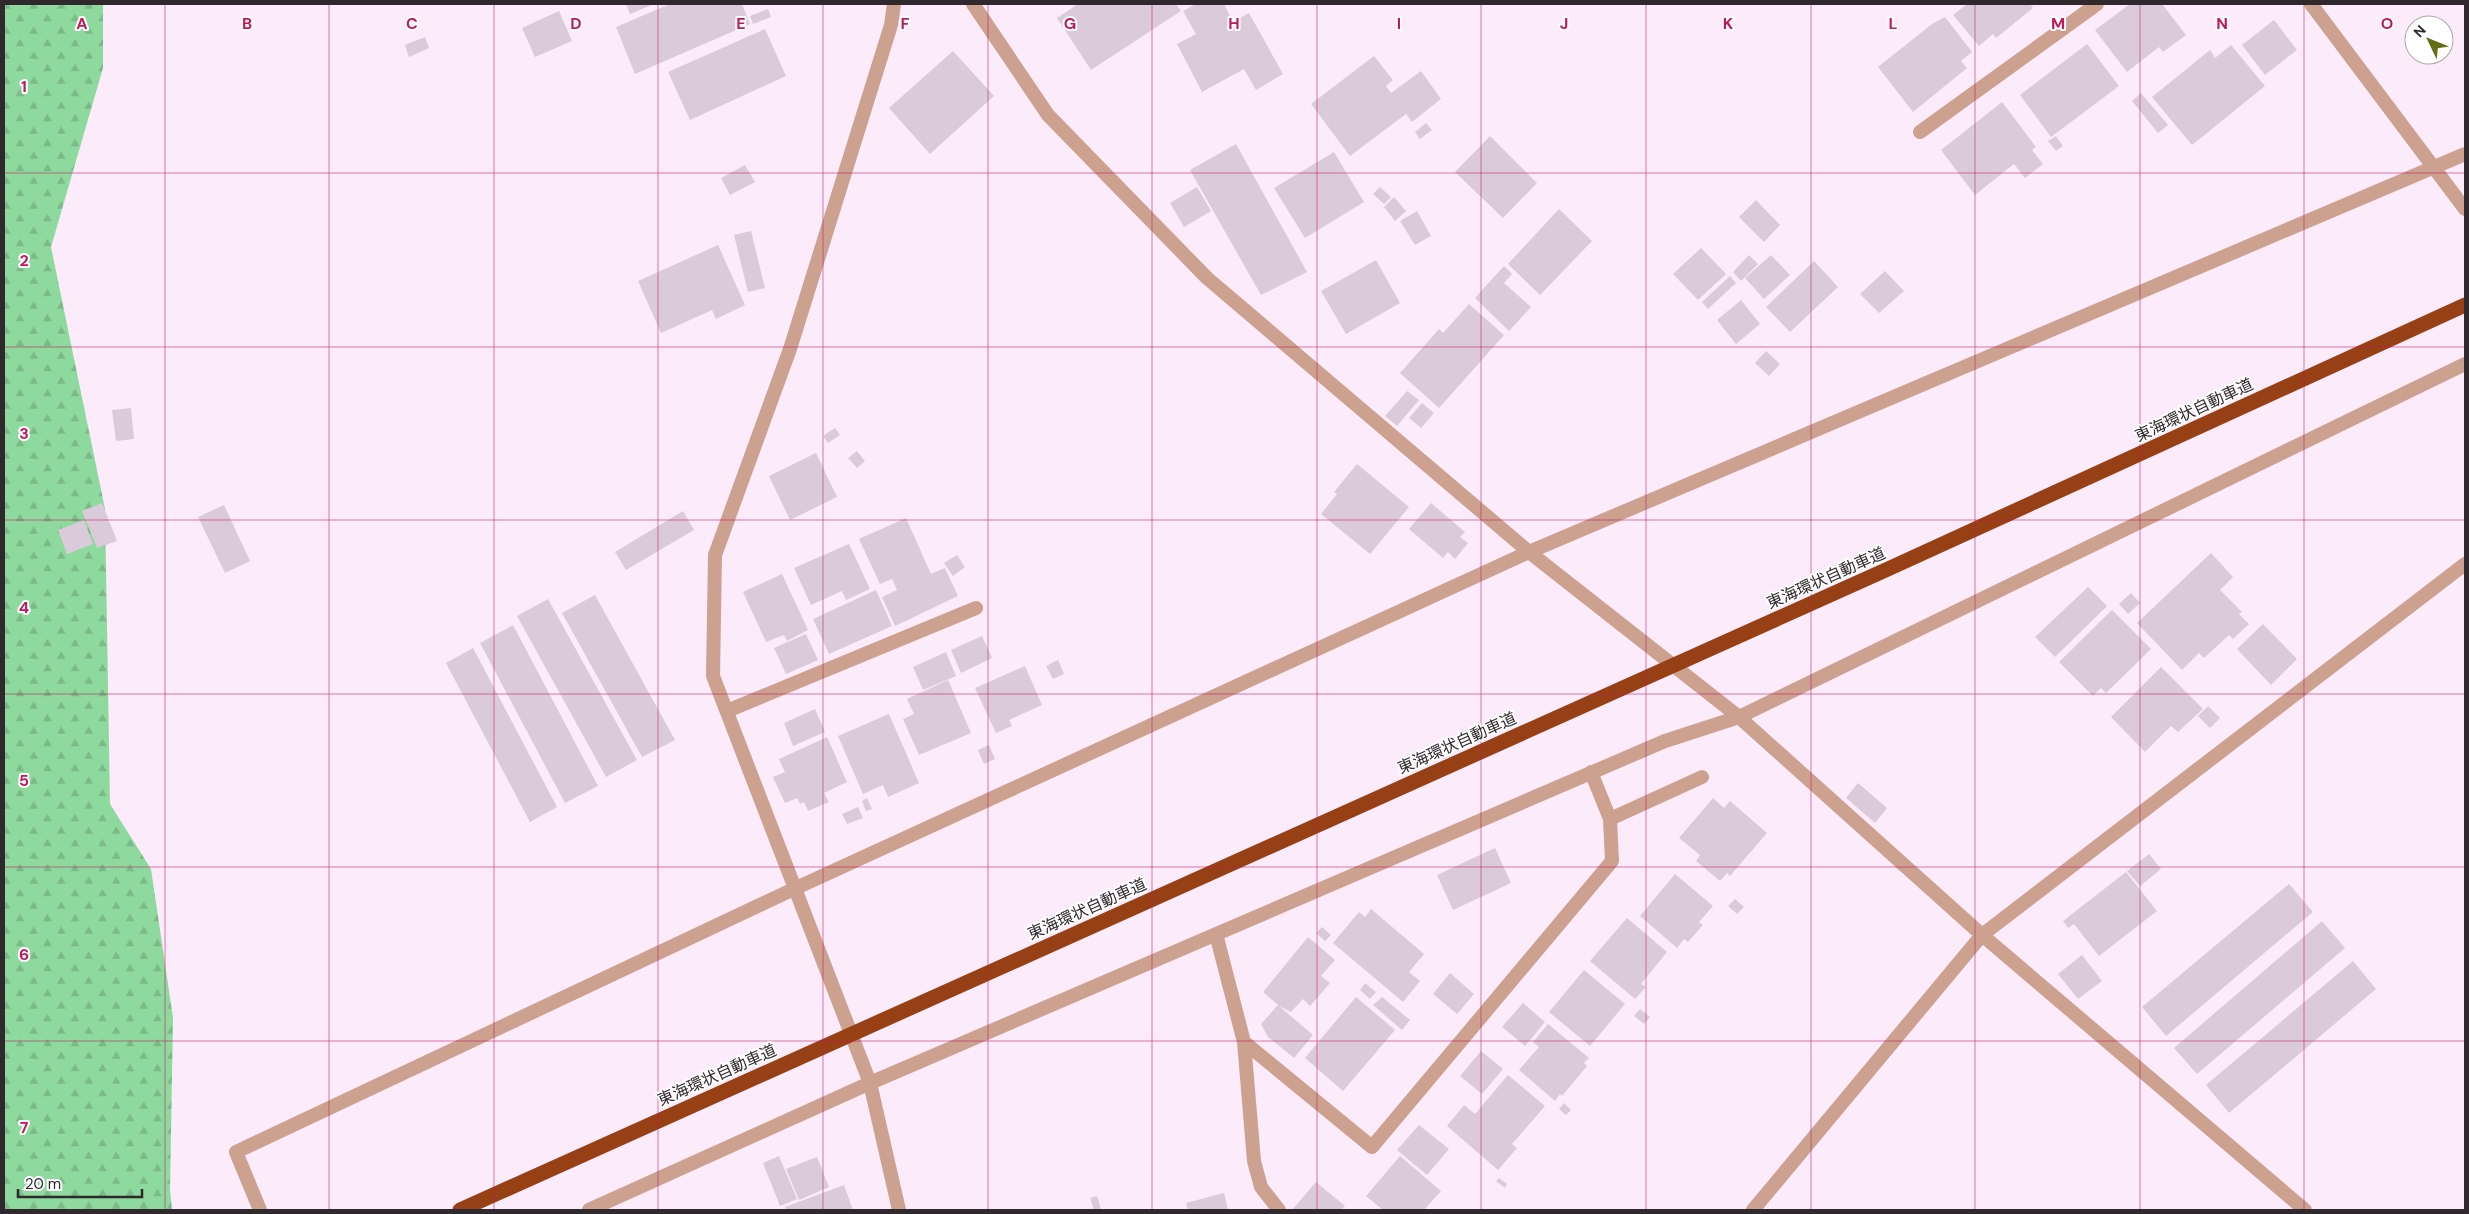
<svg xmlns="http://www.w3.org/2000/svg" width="2469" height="1214" font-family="'DM Sans','Noto Sans JP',sans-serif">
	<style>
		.forest { fill: url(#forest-firs) }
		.building { fill: #dbcbda }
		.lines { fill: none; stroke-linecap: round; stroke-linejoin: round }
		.minor { stroke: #cca18f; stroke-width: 14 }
		.motorway { stroke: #974016; stroke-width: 15 }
		.grid { fill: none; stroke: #c2185b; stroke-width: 1; stroke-opacity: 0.55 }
		.labels { text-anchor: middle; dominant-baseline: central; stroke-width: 4; stroke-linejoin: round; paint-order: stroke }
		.street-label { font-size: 16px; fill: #2f292e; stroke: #fefefe }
		.grid-label { font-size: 16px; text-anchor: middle; font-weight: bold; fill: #c2185b; stroke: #fefefe; stroke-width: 4; stroke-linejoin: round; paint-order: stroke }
	</style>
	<defs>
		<pattern id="forest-firs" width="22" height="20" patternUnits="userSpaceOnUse" patternTransform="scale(1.25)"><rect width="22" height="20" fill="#8ed99d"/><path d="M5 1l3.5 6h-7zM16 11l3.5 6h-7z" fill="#7bba88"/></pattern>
	</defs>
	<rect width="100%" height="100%" fill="#fbebfb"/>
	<path class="forest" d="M 4,4 L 103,4 L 103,68 L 51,247 L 105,509 L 110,804 L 151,869 L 173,1018 L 170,1190 L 172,1210 L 4,1210 Z"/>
	<path class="building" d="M 626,4 L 654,4 L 630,14 Z
		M 670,4 L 742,4 L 750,24 L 635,74 L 616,27 Z
		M 1078,4 L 1176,4 L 1181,11 L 1091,70 L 1057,18 Z
		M 1196,4 L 1224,4 L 1233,22 L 1249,13 L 1283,74 L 1256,90 L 1244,69 L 1202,92 L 1177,44 L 1196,34 L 1183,11 Z
		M 1967,4 L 2030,4 L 2033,8 L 1996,38 L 1993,34 L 1979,46 L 1953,15 Z
		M 2130,4 L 2162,4 L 2186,35 L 2163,52 L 2159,47 L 2127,72 L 2095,30 Z
		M 768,9 L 771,17 L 753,24 L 750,16 Z
		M 559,11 L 572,41 L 535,57 L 522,28 Z
		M 1945,17 L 1972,52 L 1961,61 L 1967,68 L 1913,112 L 1878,67 L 1932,24 Z
		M 2274,20 L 2297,50 L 2265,75 L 2242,45 Z
		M 765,29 L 786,76 L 690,120 L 668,72 Z
		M 425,37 L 429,48 L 409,57 L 405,45 Z
		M 2087,44 L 2119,86 L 2051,137 L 2020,95 Z
		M 2231,45 L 2265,86 L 2192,145 L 2152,97 L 2210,50 L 2215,58 Z
		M 953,51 L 994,96 L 930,154 L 889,108 Z
		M 1374,56 L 1393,80 L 1386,86 L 1391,93 L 1421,71 L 1441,99 L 1412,122 L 1406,114 L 1350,156 L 1311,104 Z
		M 2141,93 L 2168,125 L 2158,133 L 2132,101 Z
		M 2002,102 L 2036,147 L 2032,150 L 2043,164 L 2025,178 L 2014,164 L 1975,195 L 1941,150 Z
		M 1426,123 L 1432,130 L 1420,139 L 1415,132 Z
		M 1490,136 L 1537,183 L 1503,218 L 1455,172 Z
		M 2056,136 L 2063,146 L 2056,151 L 2048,141 Z
		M 1236,144 L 1307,272 L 1261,295 L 1190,170 Z
		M 1334,152 L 1364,202 L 1305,238 L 1274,188 Z
		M 745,165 L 755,182 L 730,195 L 721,178 Z
		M 1197,187 L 1211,211 L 1184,227 L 1170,203 Z
		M 1380,187 L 1391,197 L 1384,204 L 1373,194 Z
		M 1394,197 L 1406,211 L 1395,221 L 1384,207 Z
		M 1756,200 L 1780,225 L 1764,242 L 1739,217 Z
		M 1559,209 L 1592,241 L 1540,295 L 1508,264 Z
		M 1417,211 L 1431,236 L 1415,245 L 1400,221 Z
		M 751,231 L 765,288 L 748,292 L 734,235 Z
		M 718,245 L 745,305 L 716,319 L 712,310 L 661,333 L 638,281 Z
		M 1701,248 L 1726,274 L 1698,300 L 1673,274 Z
		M 1749,255 L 1758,264 L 1741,281 L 1733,272 Z
		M 1771,255 L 1790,275 L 1764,299 L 1745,278 Z
		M 1376,260 L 1400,303 L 1346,334 L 1321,291 Z
		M 1814,261 L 1838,287 L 1790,332 L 1766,307 Z
		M 1504,266 L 1512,274 L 1504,283 L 1531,307 L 1509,331 L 1475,298 Z
		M 1885,271 L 1904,291 L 1879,313 L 1860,294 Z
		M 1730,276 L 1736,283 L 1708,309 L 1702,302 Z
		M 1741,300 L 1760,324 L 1736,344 L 1717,320 Z
		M 1469,304 L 1504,335 L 1439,408 L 1400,373 L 1439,329 L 1443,333 Z
		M 1766,351 L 1780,364 L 1769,376 L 1755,363 Z
		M 1407,391 L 1419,400 L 1397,426 L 1385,416 Z
		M 1422,403 L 1434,413 L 1421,428 L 1409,418 Z
		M 131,408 L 134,439 L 116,441 L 112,410 Z
		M 835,428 L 840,435 L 828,443 L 823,436 Z
		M 857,451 L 865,461 L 857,468 L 848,458 Z
		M 816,453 L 837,497 L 790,520 L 769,476 Z
		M 1357,464 L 1409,507 L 1370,554 L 1321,514 L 1337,494 L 1334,492 Z
		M 102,503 L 117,541 L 97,548 L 82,511 Z
		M 1431,503 L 1465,532 L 1460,537 L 1468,543 L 1455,559 L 1448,552 L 1443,558 L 1409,529 Z
		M 224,505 L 250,561 L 225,573 L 198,517 Z
		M 683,511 L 694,530 L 626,570 L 615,552 Z
		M 906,518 L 931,574 L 945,568 L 958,596 L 895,626 L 882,597 L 897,590 L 892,579 L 880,584 L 859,539 Z
		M 84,520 L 93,544 L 67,554 L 58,530 Z
		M 849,544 L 870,589 L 846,600 L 842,591 L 811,605 L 794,568 Z
		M 2211,553 L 2233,577 L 2220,590 L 2242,612 L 2239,614 L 2249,624 L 2233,639 L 2229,635 L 2204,658 L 2199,653 L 2182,670 L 2137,623 Z
		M 957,555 L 965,567 L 953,576 L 944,563 Z
		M 782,574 L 808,630 L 787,641 L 784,635 L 766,642 L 743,592 Z
		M 2088,587 L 2107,606 L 2055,657 L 2035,637 Z
		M 876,590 L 892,626 L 829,654 L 813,619 Z
		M 2131,593 L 2140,603 L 2128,614 L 2119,604 Z
		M 595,595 L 675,740 L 642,757 L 562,613 Z
		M 548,599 L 637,760 L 606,777 L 517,616 Z
		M 2112,610 L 2151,649 L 2106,693 L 2101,688 L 2093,696 L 2059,662 Z
		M 2263,624 L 2297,659 L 2271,685 L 2237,649 Z
		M 513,625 L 598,786 L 565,803 L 480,643 Z
		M 806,634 L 818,660 L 786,674 L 774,648 Z
		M 982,636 L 992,658 L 961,673 L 951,650 Z
		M 473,648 L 557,807 L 530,822 L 446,663 Z
		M 946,652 L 956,676 L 923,690 L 913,667 Z
		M 1058,660 L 1064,674 L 1053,679 L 1046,666 Z
		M 1025,666 L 1042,705 L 1009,720 L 1012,726 L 996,733 L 975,688 Z
		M 2161,667 L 2203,709 L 2178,732 L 2171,726 L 2145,752 L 2111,717 Z
		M 948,680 L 971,733 L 919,755 L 903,719 L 914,714 L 907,699 Z
		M 2208,706 L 2220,718 L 2210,728 L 2198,716 Z
		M 815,709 L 825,732 L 793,746 L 784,723 Z
		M 889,714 L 919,783 L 888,797 L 883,785 L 863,794 L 838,736 Z
		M 827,737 L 847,782 L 824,793 L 829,802 L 808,811 L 804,802 L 800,804 L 797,798 L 785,803 L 773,777 L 785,772 L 779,759 Z
		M 989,745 L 995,759 L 984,764 L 978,750 Z
		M 1858,783 L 1887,808 L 1875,823 L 1846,798 Z
		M 867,798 L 872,809 L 866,811 L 862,801 Z
		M 1713,798 L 1724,808 L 1730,801 L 1767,833 L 1730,876 L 1727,873 L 1720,881 L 1696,861 L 1700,855 L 1679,838 Z
		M 858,807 L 863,818 L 847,824 L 842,814 Z
		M 1495,848 L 1511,883 L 1453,910 L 1437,875 Z
		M 2149,854 L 2161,869 L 2140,886 L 2127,871 Z
		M 2126,872 L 2157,911 L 2099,956 L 2074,924 L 2068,928 L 2063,921 Z
		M 1675,874 L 1713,906 L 1699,922 L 1703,925 L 1688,942 L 1684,939 L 1677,948 L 1640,916 Z
		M 2289,884 L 2313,912 L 2166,1036 L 2142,1007 Z
		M 1735,899 L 1744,907 L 1737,914 L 1728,906 Z
		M 1371,909 L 1424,954 L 1409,972 L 1420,981 L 1403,1002 L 1333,943 L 1359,912 L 1365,917 Z
		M 1627,918 L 1667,952 L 1641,984 L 1646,987 L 1635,999 L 1590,961 Z
		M 2322,921 L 2345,948 L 2197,1074 L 2174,1048 Z
		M 1322,927 L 1331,935 L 1325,941 L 1316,933 Z
		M 1308,937 L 1335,960 L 1321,976 L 1330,983 L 1310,1006 L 1303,999 L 1291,1012 L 1279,1006 L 1313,1035 L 1294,1058 L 1268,1037 L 1261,1024 L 1278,1005 L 1263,992 Z
		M 2082,955 L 2102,981 L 2078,999 L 2058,974 Z
		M 2353,961 L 2376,989 L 2229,1113 L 2206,1085 Z
		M 1584,970 L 1625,1004 L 1590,1046 L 1549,1012 Z
		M 1450,973 L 1474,994 L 1457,1014 L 1433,994 Z
		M 1365,983 L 1376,992 L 1370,999 L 1360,990 Z
		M 1356,997 L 1395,1030 L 1343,1091 L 1305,1058 Z
		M 1382,997 L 1410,1020 L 1402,1030 L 1373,1005 Z
		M 1523,1003 L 1545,1022 L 1525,1046 L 1502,1027 Z
		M 1640,1009 L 1650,1017 L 1644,1024 L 1634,1016 Z
		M 1548,1024 L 1589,1058 L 1584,1063 L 1587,1066 L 1562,1096 L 1560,1094 L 1555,1101 L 1519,1070 L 1539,1047 L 1533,1042 Z
		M 1481,1051 L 1503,1069 L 1482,1094 L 1460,1076 Z
		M 1508,1075 L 1545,1106 L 1512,1144 L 1517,1148 L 1498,1170 L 1447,1126 L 1464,1105 L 1475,1114 Z
		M 1564,1103 L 1571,1110 L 1566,1115 L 1559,1109 Z
		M 1419,1125 L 1449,1149 L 1427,1175 L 1397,1150 Z
		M 779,1156 L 797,1199 L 780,1206 L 763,1163 Z
		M 1400,1156 L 1441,1191 L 1424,1210 L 1383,1210 L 1366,1196 Z
		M 817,1157 L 829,1187 L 799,1200 L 786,1169 Z
		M 1499,1178 L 1507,1184 L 1505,1188 L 1496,1181 Z
		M 1316,1182 L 1345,1206 L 1341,1210 L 1292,1210 Z
		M 844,1185 L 853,1210 L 786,1210 L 785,1207 Z
		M 1224,1193 L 1228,1210 L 1188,1210 L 1186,1203 Z
		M 1097,1196 L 1101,1209 L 1094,1210 L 1090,1198 Z"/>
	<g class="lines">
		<path class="minor" d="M 894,4 L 891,25 L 790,349 L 715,555 L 713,676 L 870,1083 L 899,1210
			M 973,4 L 1048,115 L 1207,278 L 1529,552 L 1739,717 L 1982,935 L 2305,1210
			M 2311,4 L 2465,209
			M 1920,132 L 2097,4
			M 727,711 L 976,608
			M 1610,819 L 1702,777
			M 1216,934 L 1244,1042 L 1372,1147 L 1612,861 L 1610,819 L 1591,772
			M 1244,1042 L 1254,1161 L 1261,1187 L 1279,1210
			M 260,1210 L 236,1152 L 796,888 L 1529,552 L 2465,154
			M 589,1210 L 870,1083 L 1665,741 L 1739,717 L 2465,364
			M 1753,1210 L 1982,935 L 2465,564"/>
		<path class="motorway" d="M 460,1210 L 1888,569 L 2465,305"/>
	</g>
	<path class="grid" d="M 165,4 L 165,1210M 329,4 L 329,1210M 494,4 L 494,1210M 658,4 L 658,1210M 823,4 L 823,1210M 988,4 L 988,1210M 1152,4 L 1152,1210M 1317,4 L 1317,1210M 1481,4 L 1481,1210M 1646,4 L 1646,1210M 1811,4 L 1811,1210M 1975,4 L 1975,1210M 2140,4 L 2140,1210M 2304,4 L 2304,1210M 4,173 L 2465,173M 4,347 L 2465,347M 4,520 L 2465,520M 4,694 L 2465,694M 4,867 L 2465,867M 4,1041 L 2465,1041"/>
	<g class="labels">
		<g class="street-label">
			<text transform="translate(2194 410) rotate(-25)">東海環状自動車道</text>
			<text transform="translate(1826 578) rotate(-24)">東海環状自動車道</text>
			<text transform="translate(1457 743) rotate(-24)">東海環状自動車道</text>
			<text transform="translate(1087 909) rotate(-24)">東海環状自動車道</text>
			<text transform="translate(717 1075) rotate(-24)">東海環状自動車道</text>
		</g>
	</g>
	<g class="grid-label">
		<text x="82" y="29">A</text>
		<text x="247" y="29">B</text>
		<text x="412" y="29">C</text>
		<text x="576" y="29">D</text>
		<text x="741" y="29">E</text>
		<text x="905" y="29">F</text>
		<text x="1070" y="29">G</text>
		<text x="1234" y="29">H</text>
		<text x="1399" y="29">I</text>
		<text x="1564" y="29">J</text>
		<text x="1728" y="29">K</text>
		<text x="1893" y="29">L</text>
		<text x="2058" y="29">M</text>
		<text x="2222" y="29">N</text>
		<text x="2387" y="29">O</text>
		<text x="24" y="92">1</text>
		<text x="24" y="266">2</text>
		<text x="24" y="439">3</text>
		<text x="24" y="613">4</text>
		<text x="24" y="786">5</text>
		<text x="24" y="960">6</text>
		<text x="24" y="1133">7</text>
	</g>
	<rect width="2469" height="1214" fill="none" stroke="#2f292e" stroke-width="10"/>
	<g transform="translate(2429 40) rotate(313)"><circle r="24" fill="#fefefe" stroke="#aba9ab"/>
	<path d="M0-4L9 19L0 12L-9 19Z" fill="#646d14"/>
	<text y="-8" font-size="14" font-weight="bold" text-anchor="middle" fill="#2f292e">N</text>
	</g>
	<path d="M18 1189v8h124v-8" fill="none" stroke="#2f292e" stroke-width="2.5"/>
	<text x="25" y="1189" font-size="15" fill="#2f292e" stroke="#fefefe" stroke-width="4" paint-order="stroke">20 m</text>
</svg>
